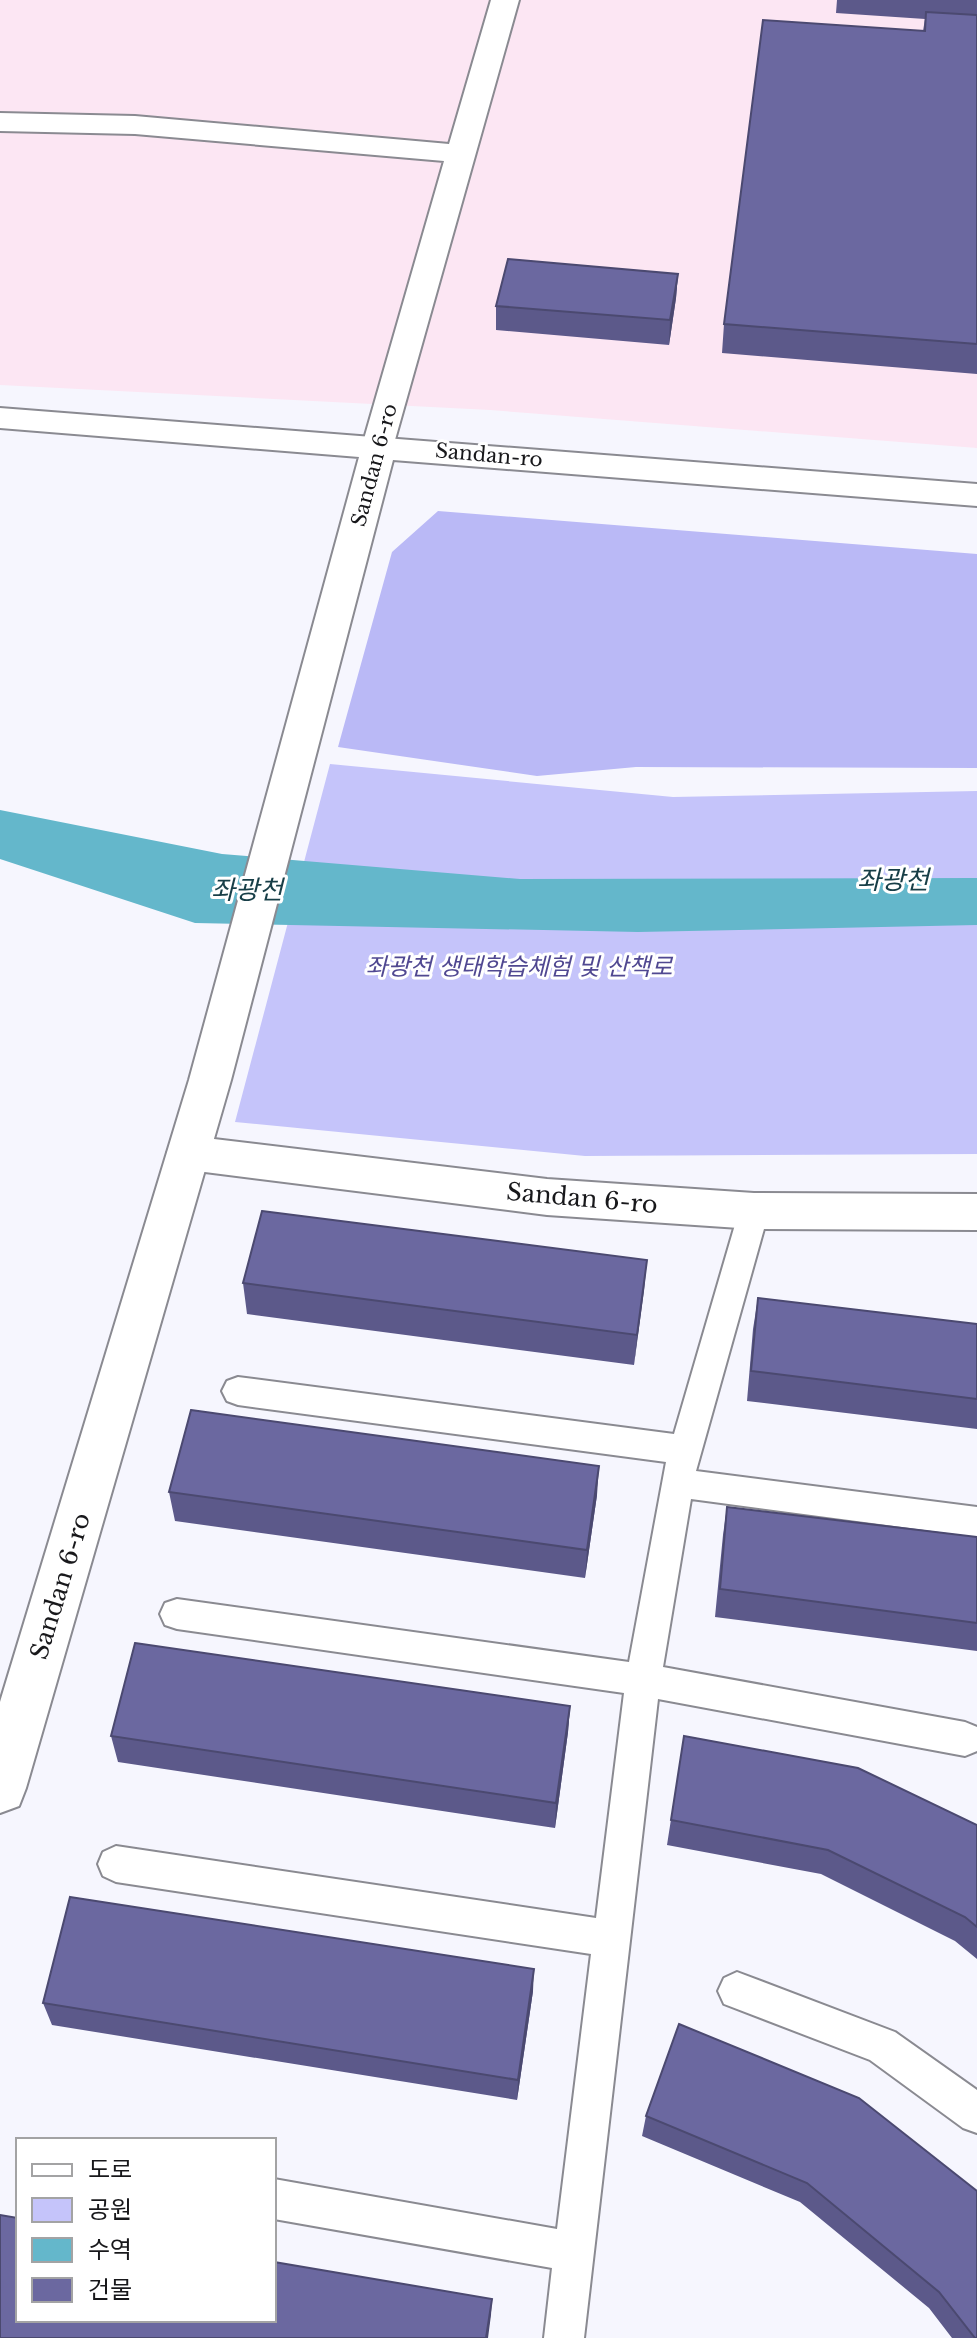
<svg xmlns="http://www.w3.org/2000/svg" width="977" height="2338" font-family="'Libre Baskerville','Noto Sans KR',serif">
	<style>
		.industrial { fill: #fce6f3 }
		.green { fill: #c5c4fa }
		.forest { fill: #bab9f6 }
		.water { fill: #64b7cb }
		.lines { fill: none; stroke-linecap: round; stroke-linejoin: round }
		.service-casing { stroke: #8a8a91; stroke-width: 4 }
		.minor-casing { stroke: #8a8a91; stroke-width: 4 }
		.tertiary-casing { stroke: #8a8a91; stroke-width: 4 }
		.service { fill: #fff; fill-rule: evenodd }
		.minor { fill: #fff; fill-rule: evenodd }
		.tertiary { fill: #fff; fill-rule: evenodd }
		.wall { fill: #5c598a }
		.shaded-wall { fill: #4b4970 }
		.building { fill: #6b68a0; stroke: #4b4970; stroke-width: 2 }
		.labels { text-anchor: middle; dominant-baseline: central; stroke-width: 6; stroke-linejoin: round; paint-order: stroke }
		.far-street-label { font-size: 20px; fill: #18181b; stroke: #fff }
		.park-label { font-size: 24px; font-style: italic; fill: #504891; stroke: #fff }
		.street-label { font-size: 24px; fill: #18181b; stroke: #fff }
		.water-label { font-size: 26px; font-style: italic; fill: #173e47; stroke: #fff }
	</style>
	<rect width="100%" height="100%" fill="#f6f6fe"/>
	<path class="industrial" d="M 0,0 L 977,0 L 977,448 L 490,410 L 0,385 Z"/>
	<path class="green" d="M 330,764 L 673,797 L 977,791 L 977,1154 L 585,1156 L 235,1122 Z"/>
	<path class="forest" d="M 438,511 L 977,554 L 977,768 L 636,767 L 537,776 L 338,747 L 392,552 Z"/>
	<path class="water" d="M 0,810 L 222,854 L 520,879 L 977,878 L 977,925 L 638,932 L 195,923 L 0,859 Z"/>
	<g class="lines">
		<g class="service-casing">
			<path id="service" d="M 754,1199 L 765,1202 L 769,1211 L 696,1471 L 977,1507 L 977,1537 L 691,1499 L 663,1667 L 965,1722 L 977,1727 L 977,1751 L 965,1756 L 658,1699 L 584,2338 L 544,2338 L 552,2268 L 274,2219 L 274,2179 L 557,2229 L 591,1954 L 116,1882 L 103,1876 L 98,1864 L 103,1852 L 116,1846 L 596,1918 L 624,1693 L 177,1629 L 165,1625 L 160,1614 L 165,1603 L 177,1599 L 629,1662 L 666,1462 L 238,1405 L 227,1401 L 222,1391 L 227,1381 L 238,1377 L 674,1434 L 739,1211 L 743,1202 Z
				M 737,1972 L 895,2032 L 977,2090 L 977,2133 L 963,2128 L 870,2060 L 724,2004 L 718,1991 L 724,1978 Z"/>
		</g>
		<g class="minor-casing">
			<path id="minor" d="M 491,0 L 519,0 L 391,454 L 379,457 L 367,454 L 362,446 L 444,161 L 135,134 L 0,131 L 0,113 L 135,116 L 449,144 Z
				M 189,1136 L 547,1179 L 754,1193 L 977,1194 L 977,1230 L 754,1229 L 547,1215 L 189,1170 L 174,1165 L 167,1153 L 174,1141 Z"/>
		</g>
		<g class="tertiary-casing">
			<path id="tertiary" d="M 0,408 L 977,484 L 977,506 L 393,460 L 231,1080 L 26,1788 L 19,1806 L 0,1813 L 0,1702 L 189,1080 L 359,457 L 0,428 Z"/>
		</g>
		<use href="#service" class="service"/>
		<use href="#minor" class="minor"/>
		<use href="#tertiary" class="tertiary"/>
	</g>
	<path class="wall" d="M 837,0 L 977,0 L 977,374 L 722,353 L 724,324 L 923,31 L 925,19 L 836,13 Z
		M 678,274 L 676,298 L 669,345 L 496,330 L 496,306 Z
		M 647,1260 L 634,1365 L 247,1314 L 243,1283 Z
		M 758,1298 L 977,1324 L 977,1429 L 747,1401 L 753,1329 Z
		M 169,1492 L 597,1495 L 585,1578 L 175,1521 Z
		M 727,1507 L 977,1537 L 977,1651 L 715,1617 L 723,1535 Z
		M 570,1706 L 568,1732 L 555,1828 L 118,1762 L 111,1736 Z
		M 684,1736 L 977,1825 L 977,1959 L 955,1941 L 821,1874 L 667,1845 Z
		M 533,1991 L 517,2100 L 52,2025 L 43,2003 Z
		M 646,2116 L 977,2191 L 977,2338 L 952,2338 L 929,2308 L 800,2202 L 642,2136 Z"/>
	<path class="shaded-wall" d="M 678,274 L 676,298 L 669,345 L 670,320 Z
		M 647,1260 L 644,1291 L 634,1365 L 637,1335 Z
		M 599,1466 L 597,1495 L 585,1578 L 587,1550 Z
		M 570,1706 L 568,1732 L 555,1828 L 556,1803 Z
		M 534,1969 L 533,1991 L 517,2100 L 518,2080 Z
		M 492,2299 L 491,2315 L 488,2338 L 486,2338 Z"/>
	<path class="building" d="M 926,12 L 977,15 L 977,344 L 724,324 L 763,20 L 925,31 Z
		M 508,259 L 678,274 L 670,320 L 496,306 Z
		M 262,1211 L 647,1260 L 637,1335 L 243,1283 Z
		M 758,1298 L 977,1324 L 977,1399 L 751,1371 Z
		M 191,1410 L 599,1466 L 587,1550 L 169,1492 Z
		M 727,1507 L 977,1537 L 977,1623 L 720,1589 Z
		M 135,1643 L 570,1706 L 556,1803 L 111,1736 Z
		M 684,1736 L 858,1768 L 977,1825 L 977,1927 L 965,1917 L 828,1850 L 671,1820 Z
		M 70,1897 L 534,1969 L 518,2080 L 43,2003 Z
		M 679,2024 L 859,2098 L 977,2191 L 977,2338 L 975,2338 L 939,2292 L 807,2183 L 646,2116 Z
		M 0,2215 L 18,2218 L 18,2320 L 274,2320 L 274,2262 L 492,2299 L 486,2338 L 0,2338 Z"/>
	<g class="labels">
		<g class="far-street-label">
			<text transform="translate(489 455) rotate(5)">Sandan-ro</text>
			<text transform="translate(374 465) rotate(-75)">Sandan 6-ro</text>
		</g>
		<g class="park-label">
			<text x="519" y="966">좌광천 생태학습체험 및 산책로</text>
		</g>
		<g class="street-label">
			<text transform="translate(582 1198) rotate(5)">Sandan 6-ro</text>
			<text transform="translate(60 1586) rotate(-73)">Sandan 6-ro</text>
		</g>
		<g class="water-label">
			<text x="893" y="880">좌광천</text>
			<text x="247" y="890">좌광천</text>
		</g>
	</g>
	<rect x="16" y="2138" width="260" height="184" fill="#ffffff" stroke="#a3a3a4" stroke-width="2"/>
	<rect x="32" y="2164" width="40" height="12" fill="#ffffff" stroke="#a3a3a4" stroke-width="2"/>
	<text x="88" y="2178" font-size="24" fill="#18181b">도로</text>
	<rect x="32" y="2198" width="40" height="24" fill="#c5c4fa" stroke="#a3a3a4" stroke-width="2"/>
	<text x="88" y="2218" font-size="24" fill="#18181b">공원</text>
	<rect x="32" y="2238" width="40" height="24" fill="#64b7cb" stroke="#a3a3a4" stroke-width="2"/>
	<text x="88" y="2258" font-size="24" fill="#18181b">수역</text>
	<rect x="32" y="2278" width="40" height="24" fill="#6b68a0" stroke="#a3a3a4" stroke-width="2"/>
	<text x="88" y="2298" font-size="24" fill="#18181b">건물</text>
</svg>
